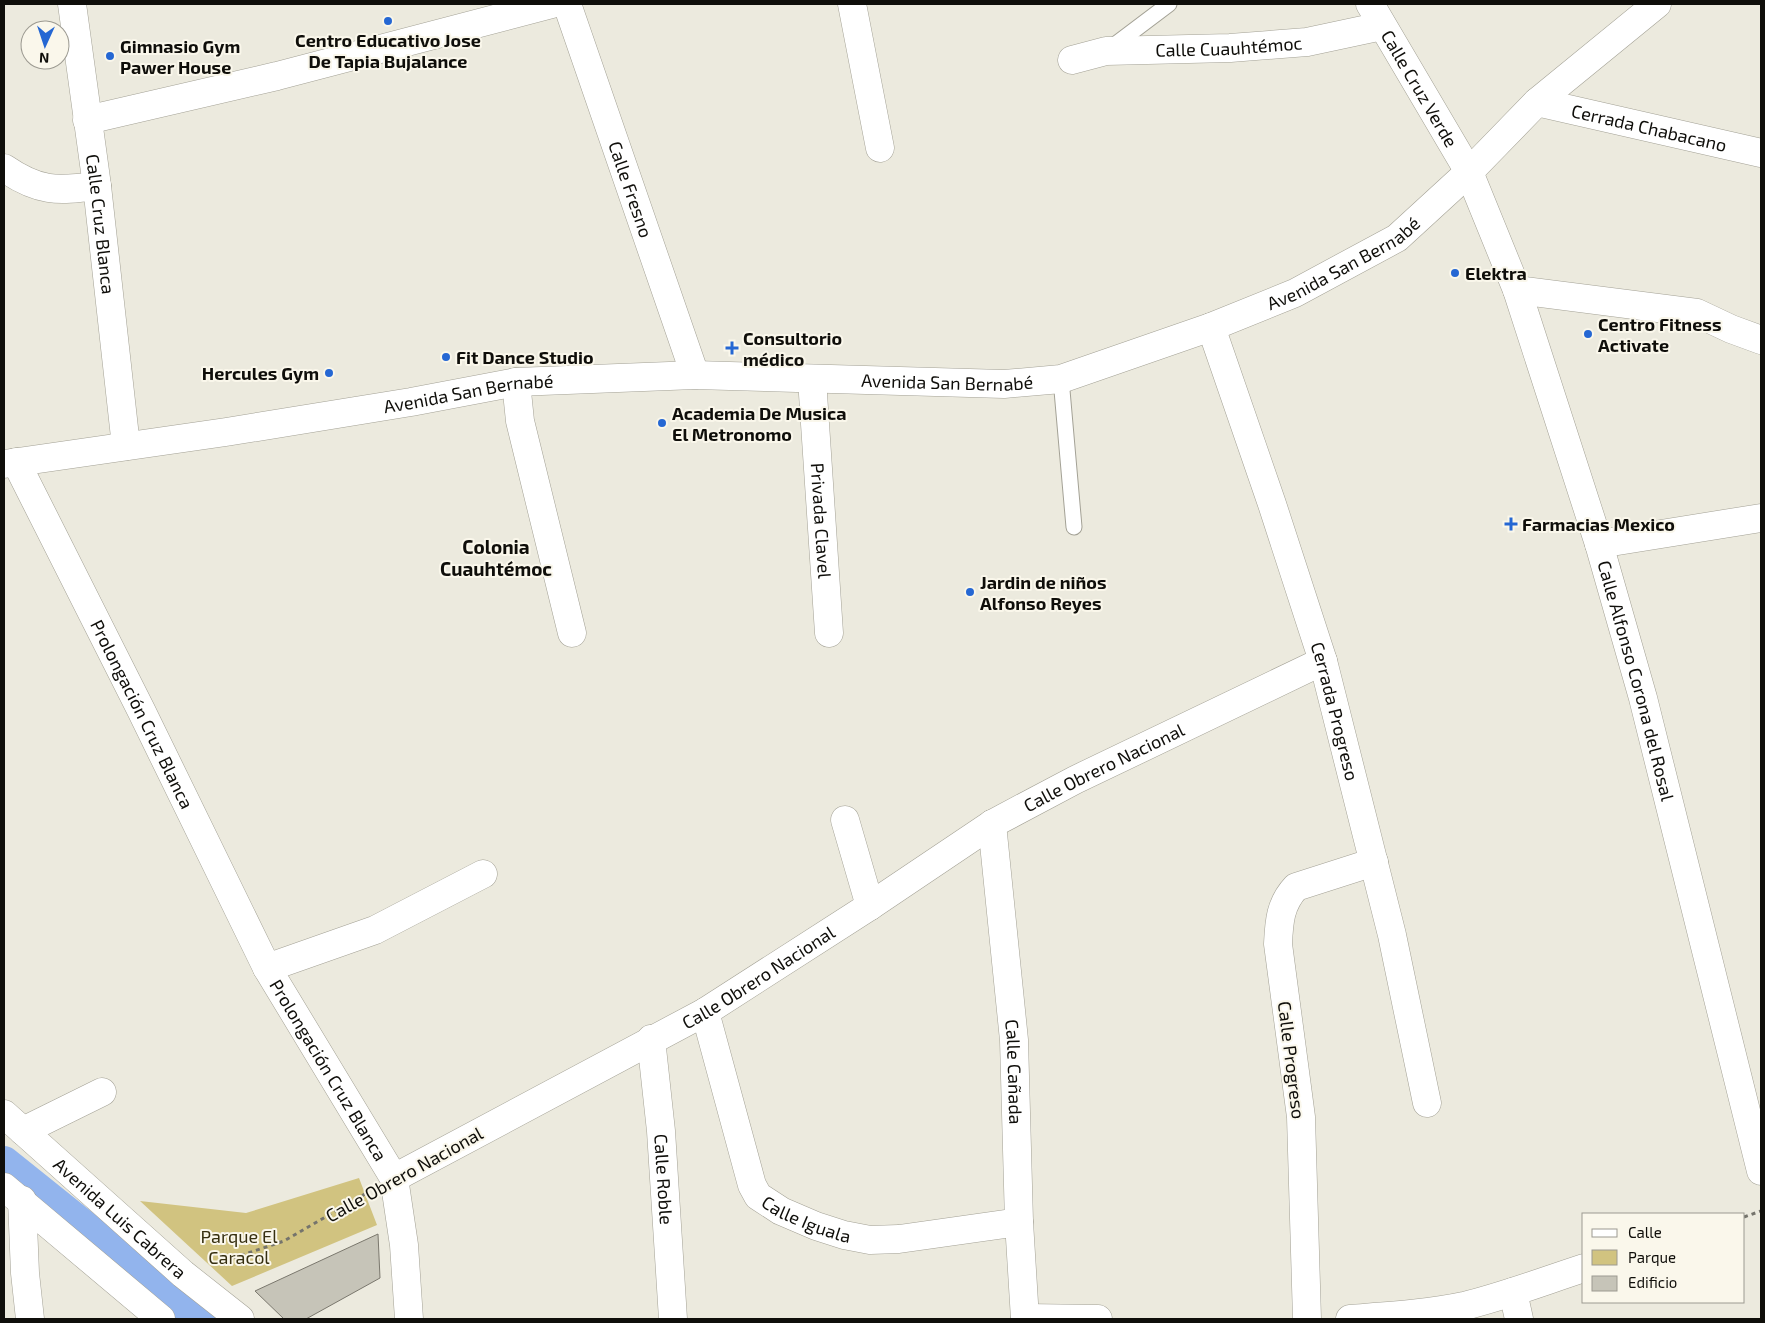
<svg xmlns="http://www.w3.org/2000/svg" width="1765" height="1323" font-family="'Exo 2',sans-serif">
	<style>
		.green { fill: #d1c380 }
		.lines { fill: none; stroke-linecap: round; stroke-linejoin: round }
		.canal { stroke: #92b4ed; stroke-width: 32 }
		.building { fill: #c6c4b8; stroke: #7a776d }
		.lane-casing { stroke: #a3a195; stroke-width: 17 }
		.street-casing { stroke: #a3a195; stroke-width: 29 }
		.secondary-casing { stroke: #a3a195; stroke-width: 29 }
		.path { stroke: #75746c; stroke-width: 3; stroke-dasharray: 4 4; stroke-linecap: butt }
		.lane { stroke: #fff; stroke-width: 15 }
		.street { stroke: #fff; stroke-width: 28 }
		.secondary { stroke: #fff; stroke-width: 28 }
		.poi-dot { fill: #2567d3; stroke: #faf7eb; stroke-width: 2 }
		.labels { text-anchor: middle; dominant-baseline: central; stroke-width: 4; stroke-linejoin: round; paint-order: stroke }
		.poi-label { font-size: 18px; font-weight: bold; fill: #0f0e0a; stroke: #faf7eb; text-anchor: start }
		.street-label { font-size: 18px; fill: #0f0e0a; stroke: #faf7eb }
		.park-label { font-size: 18px; fill: #362f10; stroke: #faf7eb }
		.neighbourhood-label { font-size: 19px; font-weight: bold; fill: #0f0e0a; stroke: #faf7eb }
	</style>
	<rect width="100%" height="100%" fill="#eceade"/>
	<path class="green" d="M 359,1178 L 377,1225 L 232,1286 L 140,1201 L 246,1213 Z"/>
	<g class="lines">
		<path class="canal" d="M 4,1162 L 200,1319"/>
	</g>
	<path class="building" d="M 378,1234 L 380,1278 L 306,1319 L 284,1319 L 255,1291 Z"/>
	<g class="lines">
		<g class="lane-casing">
			<path id="lane" d="M 1108,50 L 1169,4
				M 1061,379 L 1074,527"/>
		</g>
		<g class="street-casing">
			<g id="street">
				<path id="s1" d="M 72,4 L 97,186 L 126,446"/>
				<path id="s2" d="M 567,4 L 695,375"/>
				<path d="M 852,4 L 880,148"/>
				<path id="s3" d="M 1072,60 L 1106,51 L 1230,48 L 1307,42 L 1382,26"/>
				<path id="s4" d="M 1537,102 L 1761,153"/>
				<path d="M 87,120 L 277,76 L 552,4"/>
				<path d="M 4,168 C 39,192 56,191 97,186"/>
				<path d="M 1517,290 L 1697,313 L 1731,329 L 1761,340"/>
				<path id="s5" d="M 1211,327 L 1272,504 L 1323,661 L 1392,935 L 1427,1103"/>
				<path id="s6" d="M 812,379 L 829,633"/>
				<path d="M 516,382 L 520,421 L 572,633"/>
				<path id="s7" d="M 16,462 L 141,710 L 267,968 L 394,1178 L 404,1245 L 409,1319"/>
				<path d="M 1599,544 L 1761,518"/>
				<path d="M 845,820 L 870,906"/>
				<path id="s8" d="M 992,824 L 1014,1040 L 1019,1222 L 1025,1319"/>
				<path d="M 267,968 L 375,930 L 483,874"/>
				<path id="s9" d="M 705,1012 L 752,1185 L 758,1196 L 781,1211 L 816,1226 L 844,1235 L 870,1240 L 899,1239 L 1019,1222"/>
				<path id="s10" d="M 651,1039 L 661,1131 L 673,1319"/>
				<path d="M 23,1131 L 102,1092"/>
				<path id="s11" d="M 394,1178 L 705,1012 L 870,906 L 992,824 L 1075,780 L 1323,661"/>
				<path d="M 22,1200 L 25,1273 L 30,1319"/>
				<path d="M 1513,1292 L 1519,1319"/>
				<path d="M 1025,1318 L 1098,1319"/>
				<path d="M 1307,1319 L 1301,1117 L 1278,944 C 1279,922 1280,904 1296,887 L 1374,862"/>
				<path d="M 1350,1319 C 1388,1316 1426,1314 1464,1306 C 1505,1296 1544,1281 1584,1268"/>
			</g>
		</g>
		<g class="secondary-casing">
			<g id="secondary">
				<path id="s12" d="M 1370,4 L 1469,172 L 1517,290 L 1599,544 L 1643,698 L 1761,1171"/>
				<path id="s13" d="M 4,464 L 226,432 L 411,402 L 516,382 L 695,375 L 1004,384 L 1061,379 L 1211,327 L 1295,293 L 1397,238 L 1469,172 L 1537,102 L 1657,4"/>
				<path id="s14" d="M 4,1114 L 183,1274 L 240,1319"/>
				<path d="M 4,1187 L 161,1319"/>
			</g>
		</g>
		<path class="path" d="M 1744,1217 L 1761,1211
			M 218,1263 L 284,1241 L 365,1194"/>
		<use href="#lane" class="lane"/>
		<use href="#street" class="street"/>
		<use href="#secondary" class="secondary"/>
	</g>
	<g class="poi-dot">
		<circle cx="388" cy="21" r="5"/>
		<circle cx="110" cy="56" r="5"/>
		<circle cx="1455" cy="273" r="5"/>
		<circle cx="1588" cy="334" r="5"/>
		<path d="M729.5 340.5h5v5h5v5h-5v5h-5v-5h-5v-5h5z"/>
		<circle cx="446" cy="357" r="5"/>
		<circle cx="329" cy="373" r="5"/>
		<circle cx="662" cy="423" r="5"/>
		<path d="M1508.5 516.5h5v5h5v5h-5v5h-5v-5h-5v-5h5z"/>
		<circle cx="970" cy="592" r="5"/>
	</g>
	<g class="labels">
		<g class="poi-label">
			<text x="388" y="40" text-anchor="middle">Centro Educativo Jose<tspan x="388" dy="21">De Tapia Bujalance</tspan></text>
			<text x="120" y="46">Gimnasio Gym<tspan x="120" dy="21">Pawer House</tspan></text>
			<text x="1465" y="273">Elektra</text>
			<text x="1598" y="324">Centro Fitness<tspan x="1598" dy="21">Activate</tspan></text>
			<text x="743" y="338">Consultorio<tspan x="743" dy="21">médico</tspan></text>
			<text x="456" y="357">Fit Dance Studio</text>
			<text x="319" y="373" text-anchor="end">Hercules Gym</text>
			<text x="672" y="413">Academia De Musica<tspan x="672" dy="21">El Metronomo</tspan></text>
			<text x="1522" y="524">Farmacias Mexico</text>
			<text x="980" y="582">Jardin de niños<tspan x="980" dy="21">Alfonso Reyes</tspan></text>
		</g>
		<g class="street-label">
			<text stroke="none"><textPath href="#s3" startOffset="158">Calle Cuauhtémoc</textPath></text>
			<text stroke="none"><textPath href="#s12" startOffset="98">Calle Cruz Verde</textPath></text>
			<text stroke="none"><textPath href="#s4" startOffset="115">Cerrada Chabacano</textPath></text>
			<text stroke="none"><textPath href="#s2" startOffset="196">Calle Fresno</textPath></text>
			<text stroke="none"><textPath href="#s1" startOffset="222">Calle Cruz Blanca</textPath></text>
			<text stroke="none"><textPath href="#s13" startOffset="1370">Avenida San Bernabé</textPath></text>
			<text stroke="none"><textPath href="#s13" startOffset="950">Avenida San Bernabé</textPath></text>
			<text stroke="none"><textPath href="#s13" startOffset="470">Avenida San Bernabé</textPath></text>
			<text stroke="none"><textPath href="#s6" startOffset="142">Privada Clavel</textPath></text>
			<text stroke="none"><textPath href="#s12" startOffset="731">Calle Alfonso Corona del Rosal</textPath></text>
			<text stroke="none"><textPath href="#s5" startOffset="404">Cerrada Progreso</textPath></text>
			<text stroke="none"><textPath href="#s7" startOffset="282">Prolongación Cruz Blanca</textPath></text>
			<text stroke="none"><textPath href="#s11" startOffset="821">Calle Obrero Nacional</textPath></text>
			<text stroke="none"><textPath href="#s11" startOffset="416">Calle Obrero Nacional</textPath></text>
			<text transform="translate(1292 1060) rotate(83)">Calle Progreso</text>
			<text stroke="none"><textPath href="#s7" startOffset="684">Prolongación Cruz Blanca</textPath></text>
			<text stroke="none"><textPath href="#s8" startOffset="249">Calle Cañada</textPath></text>
			<text transform="translate(404 1174) rotate(-29)">Calle Obrero Nacional</text>
			<text stroke="none"><textPath href="#s10" startOffset="141">Calle Roble</textPath></text>
			<text stroke="none"><textPath href="#s9" startOffset="246">Calle Iguala</textPath></text>
			<text stroke="none"><textPath href="#s14" startOffset="156">Avenida Luis Cabrera</textPath></text>
		</g>
		<g class="park-label">
			<text x="239" y="1236">Parque El<tspan x="239" dy="21">Caracol</tspan></text>
		</g>
		<g class="neighbourhood-label">
			<text x="496" y="546">Colonia<tspan x="496" dy="22">Cuauhtémoc</tspan></text>
		</g>
	</g>
	<rect width="1765" height="1323" fill="none" stroke="#0f0e0a" stroke-width="10"/>
	<rect x="1582" y="1213" width="162" height="90" fill="#faf7eb" stroke="#9c9a91"/>
	<rect x="1592" y="1229" width="25" height="8" fill="#ffffff" stroke="#9c9a91"/>
	<text x="1628" y="1238" font-size="15" fill="#0f0e0a">Calle</text>
	<rect x="1592" y="1250" width="25" height="15" fill="#d1c380" stroke="#9c9a91"/>
	<text x="1628" y="1263" font-size="15" fill="#0f0e0a">Parque</text>
	<rect x="1592" y="1276" width="25" height="15" fill="#c6c4b8" stroke="#9c9a91"/>
	<text x="1628" y="1288" font-size="15" fill="#0f0e0a">Edificio</text>
	<g transform="translate(45 45) rotate(183)"><circle r="24" fill="#faf7eb" stroke="#9c9a91"/>
	<path d="M0-4L9 19L0 12L-9 19Z" fill="#2567d3"/>
	<text y="-8" font-size="14" font-weight="bold" text-anchor="middle" fill="#0f0e0a">N</text>
	</g>
</svg>
